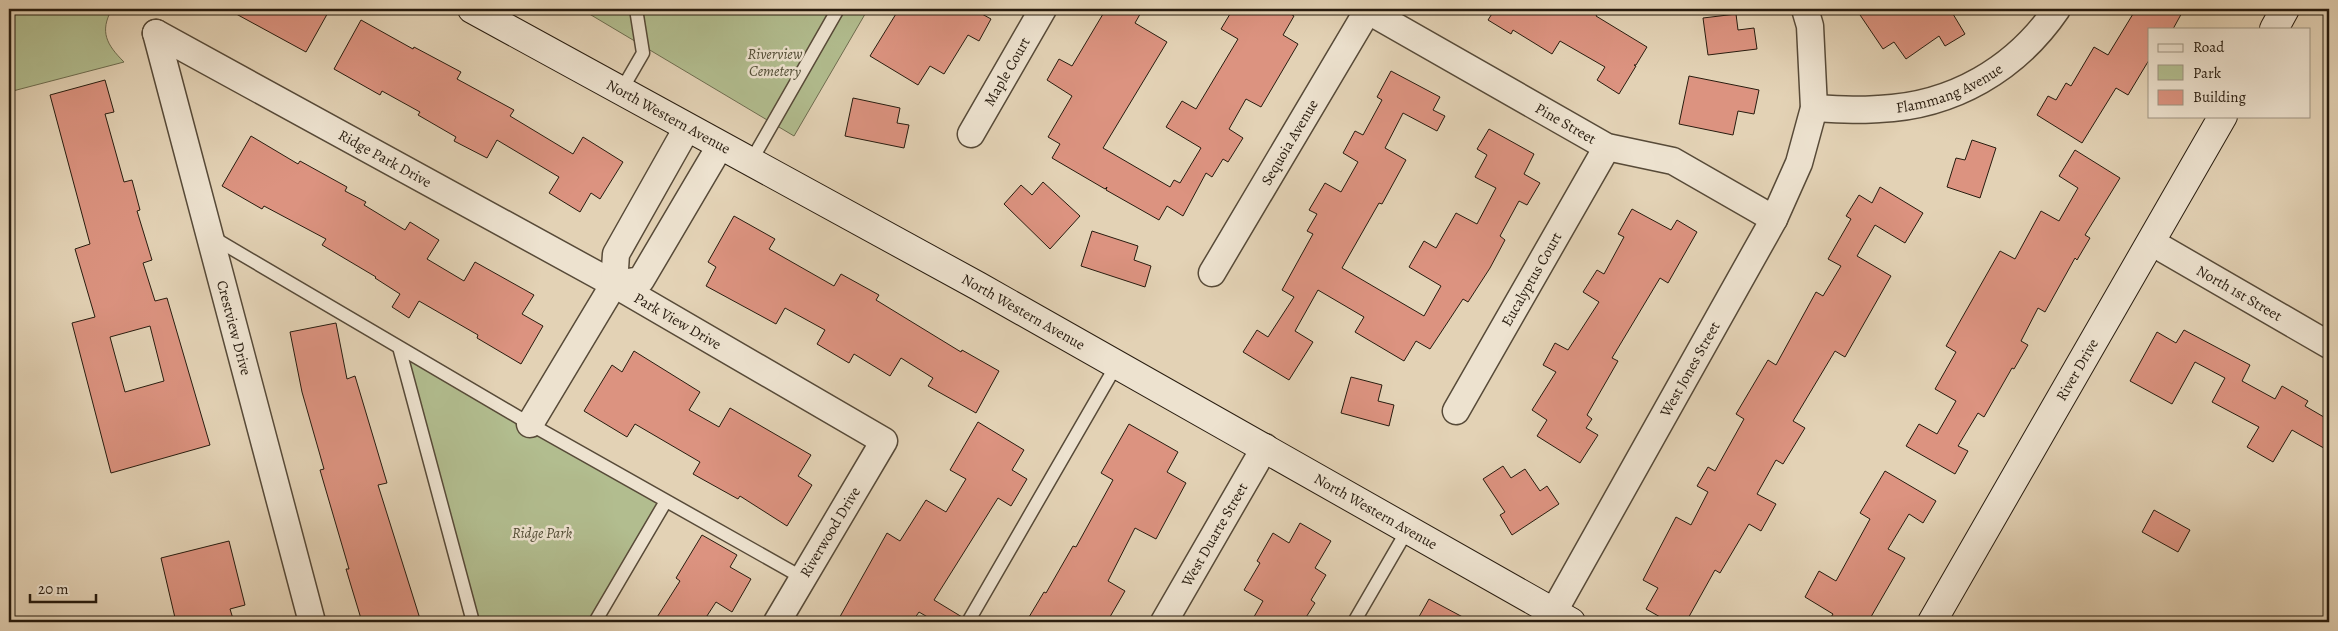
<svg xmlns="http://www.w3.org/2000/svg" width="2338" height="631" font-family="Alegreya,serif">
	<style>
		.green { fill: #b2bd8f; stroke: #6d6c4f }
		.building { fill: #dc9380; stroke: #281c0f; fill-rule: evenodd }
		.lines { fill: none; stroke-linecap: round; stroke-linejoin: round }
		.lane-casing { stroke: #574a38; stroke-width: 15 }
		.street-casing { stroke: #574a38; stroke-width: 29 }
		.secondary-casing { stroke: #281c0f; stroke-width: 30 }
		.lane { stroke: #ede2cf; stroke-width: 12 }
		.street { stroke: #ede2cf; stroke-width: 26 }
		.secondary { stroke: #ede2cf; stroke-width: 28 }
		.labels { text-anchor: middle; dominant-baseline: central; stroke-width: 5; stroke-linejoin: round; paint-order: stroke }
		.park-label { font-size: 15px; font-style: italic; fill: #514c35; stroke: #ede2cf }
		.street-label { font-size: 15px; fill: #281c0f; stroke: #ede2cf }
	</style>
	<rect width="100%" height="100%" fill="#e3d2b5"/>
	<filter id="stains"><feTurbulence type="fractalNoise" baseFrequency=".004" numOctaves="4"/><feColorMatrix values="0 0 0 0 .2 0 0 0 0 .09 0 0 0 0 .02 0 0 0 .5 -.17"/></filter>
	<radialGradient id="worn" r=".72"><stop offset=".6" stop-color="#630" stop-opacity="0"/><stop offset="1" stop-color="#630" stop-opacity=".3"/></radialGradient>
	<path class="green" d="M 9,9 L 112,9 C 99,32 107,45 124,62 L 9,92 Z
		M 581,9 L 868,9 L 794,136 Z
		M 399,347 L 666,501 L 595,622 L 473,622 Z"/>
	<path class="building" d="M 227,9 L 330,9 L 306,52 Z
		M 899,9 L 973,9 L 991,19 L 979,41 L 968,35 L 944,74 L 930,66 L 918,85 L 870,56 Z
		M 1106,9 L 1143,9 L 1135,23 L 1167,42 L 1103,148 L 1170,187 L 1174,180 L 1180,183 L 1201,148 L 1166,127 L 1182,101 L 1196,109 L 1238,39 L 1221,29 L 1233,9 L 1282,9 L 1294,16 L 1283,35 L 1298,44 L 1261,107 L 1246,99 L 1229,129 L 1243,138 L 1228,162 L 1223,159 L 1212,177 L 1206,173 L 1183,216 L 1167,206 L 1159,220 L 1106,190 L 1107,187 L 1105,189 L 1052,158 L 1060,144 L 1048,137 L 1072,96 L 1047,80 L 1059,59 L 1072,66 Z
		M 1495,9 L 1600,9 L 1596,16 L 1647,47 L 1636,65 L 1634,65 L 1636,66 L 1619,94 L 1597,80 L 1605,67 L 1560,41 L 1552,54 L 1513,30 L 1511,34 L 1488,20 Z
		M 1856,9 L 1950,9 L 1965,34 L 1945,46 L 1939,36 L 1906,59 L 1894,42 L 1883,49 Z
		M 2136,9 L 2184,9 L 2173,29 L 2149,29 L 2149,60 L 2128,95 L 2116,88 L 2082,143 L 2037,115 L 2048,96 L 2056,100 L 2066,83 L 2071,86 L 2094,47 L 2108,55 Z
		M 1736,14 L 1738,30 L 1754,28 L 1757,49 L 1708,55 L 1703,18 Z
		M 361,20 L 413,49 L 414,47 L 461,72 L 457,79 L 514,110 L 510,116 L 573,154 L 583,137 L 623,162 L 600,199 L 591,193 L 580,212 L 549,193 L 559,177 L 497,140 L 487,158 L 454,141 L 456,137 L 418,115 L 420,112 L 382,91 L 380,95 L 334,69 Z
		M 1391,71 L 1440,97 L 1433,110 L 1445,116 L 1437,131 L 1403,113 L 1385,148 L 1406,160 L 1382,204 L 1379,203 L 1342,268 L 1424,316 L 1441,286 L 1409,267 L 1424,241 L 1436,248 L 1456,213 L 1477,224 L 1496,188 L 1475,177 L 1487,155 L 1477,149 L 1489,129 L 1534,154 L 1524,174 L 1540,183 L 1527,205 L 1519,201 L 1500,236 L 1505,240 L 1490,268 L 1468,302 L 1463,299 L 1430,349 L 1416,341 L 1404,361 L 1355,332 L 1364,317 L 1318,290 L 1295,331 L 1313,342 L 1289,380 L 1243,352 L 1257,330 L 1268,337 L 1294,297 L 1282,290 L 1313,234 L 1307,231 L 1317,214 L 1309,210 L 1325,183 L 1341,192 L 1358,162 L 1343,153 L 1355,131 L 1363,135 L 1382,100 L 1377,97 Z
		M 1689,76 L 1759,90 L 1754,114 L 1738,111 L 1733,135 L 1679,124 Z
		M 105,80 L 114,112 L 105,114 L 124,182 L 132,180 L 140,210 L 137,211 L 152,260 L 143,263 L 155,301 L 167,298 L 210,445 L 111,473 L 72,323 L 95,317 L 75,249 L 90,244 L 50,95 ZM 150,326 L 164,381 L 125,392 L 110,337 Z
		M 853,98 L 900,108 L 897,123 L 909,125 L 904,148 L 845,136 Z
		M 251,136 L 298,164 L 300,161 L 347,187 L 345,191 L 366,202 L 364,205 L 405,230 L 410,222 L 439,240 L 427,259 L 464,281 L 475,262 L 534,295 L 522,314 L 543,326 L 521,364 L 477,338 L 478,335 L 419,301 L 409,318 L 392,307 L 400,294 L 375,278 L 376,277 L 322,245 L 326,239 L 264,206 L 262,209 L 222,186 Z
		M 1972,140 L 1996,148 L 1980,198 L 1947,187 L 1956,158 L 1965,160 Z
		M 2075,150 L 2120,178 L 2085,235 L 2090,238 L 2077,260 L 2075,258 L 2045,312 L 2038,308 L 2021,341 L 2028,345 L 2014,369 L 2012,368 L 1984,417 L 1978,413 L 1958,446 L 1968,451 L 1955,474 L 1906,446 L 1919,424 L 1937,434 L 1956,401 L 1935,389 L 1956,352 L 1946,346 L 2000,251 L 2015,259 L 2041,211 L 2059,221 L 2078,188 L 2059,176 Z
		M 1043,182 L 1080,216 L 1050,249 L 1004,204 L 1021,185 L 1032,195 Z
		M 1880,187 L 1923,213 L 1905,243 L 1875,225 L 1857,256 L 1891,276 L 1845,357 L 1835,351 L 1793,421 L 1805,428 L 1783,464 L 1776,460 L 1757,494 L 1776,504 L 1761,531 L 1749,524 L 1720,573 L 1715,570 L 1686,622 L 1669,622 L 1646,609 L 1658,588 L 1643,580 L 1676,517 L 1691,525 L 1708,492 L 1697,486 L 1708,467 L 1715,471 L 1744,419 L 1736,414 L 1768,360 L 1776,365 L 1816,292 L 1823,296 L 1841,266 L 1828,259 L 1851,219 L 1846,216 L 1859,195 L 1872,203 Z
		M 1632,209 L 1671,230 L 1677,220 L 1697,232 L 1668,283 L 1660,278 L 1612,358 L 1618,361 L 1587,415 L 1592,419 L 1586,428 L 1598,435 L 1580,463 L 1537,436 L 1547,420 L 1532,410 L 1556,372 L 1543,365 L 1555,343 L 1568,350 L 1599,302 L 1583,292 L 1597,270 L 1604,274 L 1624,237 L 1618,234 Z
		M 734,216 L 775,239 L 769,249 L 834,286 L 841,274 L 879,295 L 876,300 L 961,352 L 962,350 L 999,371 L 976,413 L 928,386 L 933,378 L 901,358 L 890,376 L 854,354 L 849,363 L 817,344 L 825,330 L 785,308 L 776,324 L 706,286 L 716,267 L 708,262 Z
		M 1092,231 L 1138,246 L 1134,260 L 1151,266 L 1145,287 L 1081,266 Z
		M 336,323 L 347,379 L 355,376 L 387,483 L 378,485 L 421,622 L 362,622 L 346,569 L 349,569 L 320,470 L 324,469 L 302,392 L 290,332 Z
		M 2184,330 L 2250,365 L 2242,381 L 2275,399 L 2282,386 L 2308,401 L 2305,406 L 2329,420 L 2329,451 L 2292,430 L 2273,462 L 2247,447 L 2259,427 L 2212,402 L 2225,378 L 2195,362 L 2172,404 L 2130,381 L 2157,332 L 2176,343 Z
		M 634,351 L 700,392 L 689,410 L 719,427 L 730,408 L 811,455 L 798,476 L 812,485 L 787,526 L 740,496 L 738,499 L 693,474 L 700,462 L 635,424 L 627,437 L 584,411 L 612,365 L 622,372 Z
		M 1351,377 L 1382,385 L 1378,401 L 1394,405 L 1389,426 L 1341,413 Z
		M 978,422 L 1024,450 L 1012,470 L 1027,479 L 1011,506 L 998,498 L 934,600 L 962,617 L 960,622 L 936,622 L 919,612 L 912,622 L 837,622 L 887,533 L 900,541 L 926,500 L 946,512 L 966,479 L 950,470 Z
		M 1129,424 L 1178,452 L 1167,472 L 1186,483 L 1156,539 L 1135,528 L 1108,581 L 1125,591 L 1107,622 L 1026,622 L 1044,592 L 1046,593 L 1073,546 L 1076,547 L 1113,480 L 1101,473 Z
		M 1503,466 L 1511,478 L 1525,469 L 1540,491 L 1547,486 L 1559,504 L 1512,535 L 1500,515 L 1505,512 L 1483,479 Z
		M 1885,471 L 1936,501 L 1923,523 L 1909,514 L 1888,549 L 1905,558 L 1868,622 L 1828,622 L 1833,614 L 1805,597 L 1819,571 L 1836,581 L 1870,519 L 1860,513 Z
		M 2154,510 L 2190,530 L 2178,552 L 2142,532 Z
		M 1300,523 L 1331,541 L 1315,568 L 1326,575 L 1311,600 L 1315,603 L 1303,622 L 1251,622 L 1263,601 L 1244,590 L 1260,563 L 1257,561 L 1273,533 L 1289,543 Z
		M 702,535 L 737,555 L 730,567 L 751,579 L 732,612 L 716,602 L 703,622 L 654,622 L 680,581 L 676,578 Z
		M 229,541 L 245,605 L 230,609 L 234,622 L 176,622 L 161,558 Z
		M 1429,599 L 1472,622 L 1416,622 Z"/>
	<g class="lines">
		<g class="lane-casing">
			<path id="lane" d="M 621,91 L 643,53 L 636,9
				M 750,163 L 838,9
				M 212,237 L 530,424 L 803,578
				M 399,347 L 473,622
				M 595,622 L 666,501
				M 968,622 L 1117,364
				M 1354,622 L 1408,529"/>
		</g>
		<g class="street-casing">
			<g id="street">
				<path id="s1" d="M 1365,9 L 1607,147 L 1673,161 L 1774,219"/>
				<path id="s2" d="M 156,33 L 614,284 L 884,441 L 777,622"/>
				<path id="s3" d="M 156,33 L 312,622"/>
				<path id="s4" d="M 1814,108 C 1836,109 1858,111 1879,109 C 1953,106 2016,69 2057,9"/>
				<path id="s5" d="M 971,134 L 1043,9"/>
				<path id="s6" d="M 2151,242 L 2329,345"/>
				<path id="s7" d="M 1212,273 L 1368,10"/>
				<path d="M 614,284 L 641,280 L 720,146"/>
				<path id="s8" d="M 1456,411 L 1607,147"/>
				<path d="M 530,424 L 614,284 L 616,254 L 687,128"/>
				<path id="s9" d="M 1164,622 L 1265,447"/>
				<path id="s10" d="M 1548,622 L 1774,219 L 1799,163 L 1814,108 L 1810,26 L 1805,9"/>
			</g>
		</g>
		<g class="secondary-casing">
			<g id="secondary">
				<path id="s11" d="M 472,9 L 978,286 L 1571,622"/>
				<path d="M 2274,29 L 2285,9"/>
				<path id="s12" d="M 1932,622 L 2223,116"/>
			</g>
		</g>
		<use href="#lane" class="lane"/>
		<use href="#street" class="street"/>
		<use href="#secondary" class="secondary"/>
	</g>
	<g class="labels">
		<g class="park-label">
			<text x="775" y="54">Riverview<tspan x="775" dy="17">Cemetery</tspan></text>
			<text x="542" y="533">Ridge Park</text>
		</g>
		<g class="street-label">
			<text stroke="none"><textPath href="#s5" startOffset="72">Maple Court</textPath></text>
			<text stroke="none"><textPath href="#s4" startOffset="139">Flammang Avenue</textPath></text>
			<text stroke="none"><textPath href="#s11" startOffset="224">North Western Avenue</textPath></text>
			<text stroke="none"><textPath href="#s1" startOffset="231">Pine Street</textPath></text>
			<text stroke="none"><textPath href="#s7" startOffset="152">Sequoia Avenue</textPath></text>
			<text stroke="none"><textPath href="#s2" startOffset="261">Ridge Park Drive</textPath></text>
			<text stroke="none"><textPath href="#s8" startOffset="152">Eucalyptus Court</textPath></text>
			<text stroke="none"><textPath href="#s6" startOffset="102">North 1st Street</textPath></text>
			<text stroke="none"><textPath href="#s11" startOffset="629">North Western Avenue</textPath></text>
			<text stroke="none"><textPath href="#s2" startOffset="596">Park View Drive</textPath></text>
			<text stroke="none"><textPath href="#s3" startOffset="305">Crestview Drive</textPath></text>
			<text stroke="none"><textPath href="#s10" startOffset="290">West Jones Street</textPath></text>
			<text stroke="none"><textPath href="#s12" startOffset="291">River Drive</textPath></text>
			<text stroke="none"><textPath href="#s11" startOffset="1034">North Western Avenue</textPath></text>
			<text transform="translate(830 532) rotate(-59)">Riverwood Drive</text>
			<text stroke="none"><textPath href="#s9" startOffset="101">West Duarte Street</textPath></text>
		</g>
	</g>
	<rect width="2338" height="631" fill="none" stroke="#e3d2b5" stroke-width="30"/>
	<rect x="10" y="10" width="2318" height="611" fill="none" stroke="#281c0f" stroke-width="2.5"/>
	<rect x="15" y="15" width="2308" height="601" fill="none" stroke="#281c0f"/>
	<rect x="2148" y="28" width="162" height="90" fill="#ede2cf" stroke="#9e9382"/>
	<rect x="2158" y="44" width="25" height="8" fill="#ede2cf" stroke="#9e9382"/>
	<text x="2193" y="52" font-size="15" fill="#281c0f">Road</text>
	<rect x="2158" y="65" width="25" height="15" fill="#b2bd8f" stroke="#9e9382"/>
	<text x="2193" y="78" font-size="15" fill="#281c0f">Park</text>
	<rect x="2158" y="90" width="25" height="15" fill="#dc9380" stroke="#9e9382"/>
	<text x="2193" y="102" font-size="15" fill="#281c0f">Building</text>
	<path d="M30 594v8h66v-8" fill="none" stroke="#281c0f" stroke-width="2.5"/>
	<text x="38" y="594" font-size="15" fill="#281c0f" stroke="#ede2cf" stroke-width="4" paint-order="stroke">20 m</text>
	<rect width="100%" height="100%" filter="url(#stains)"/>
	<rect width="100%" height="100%" fill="url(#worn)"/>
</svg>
